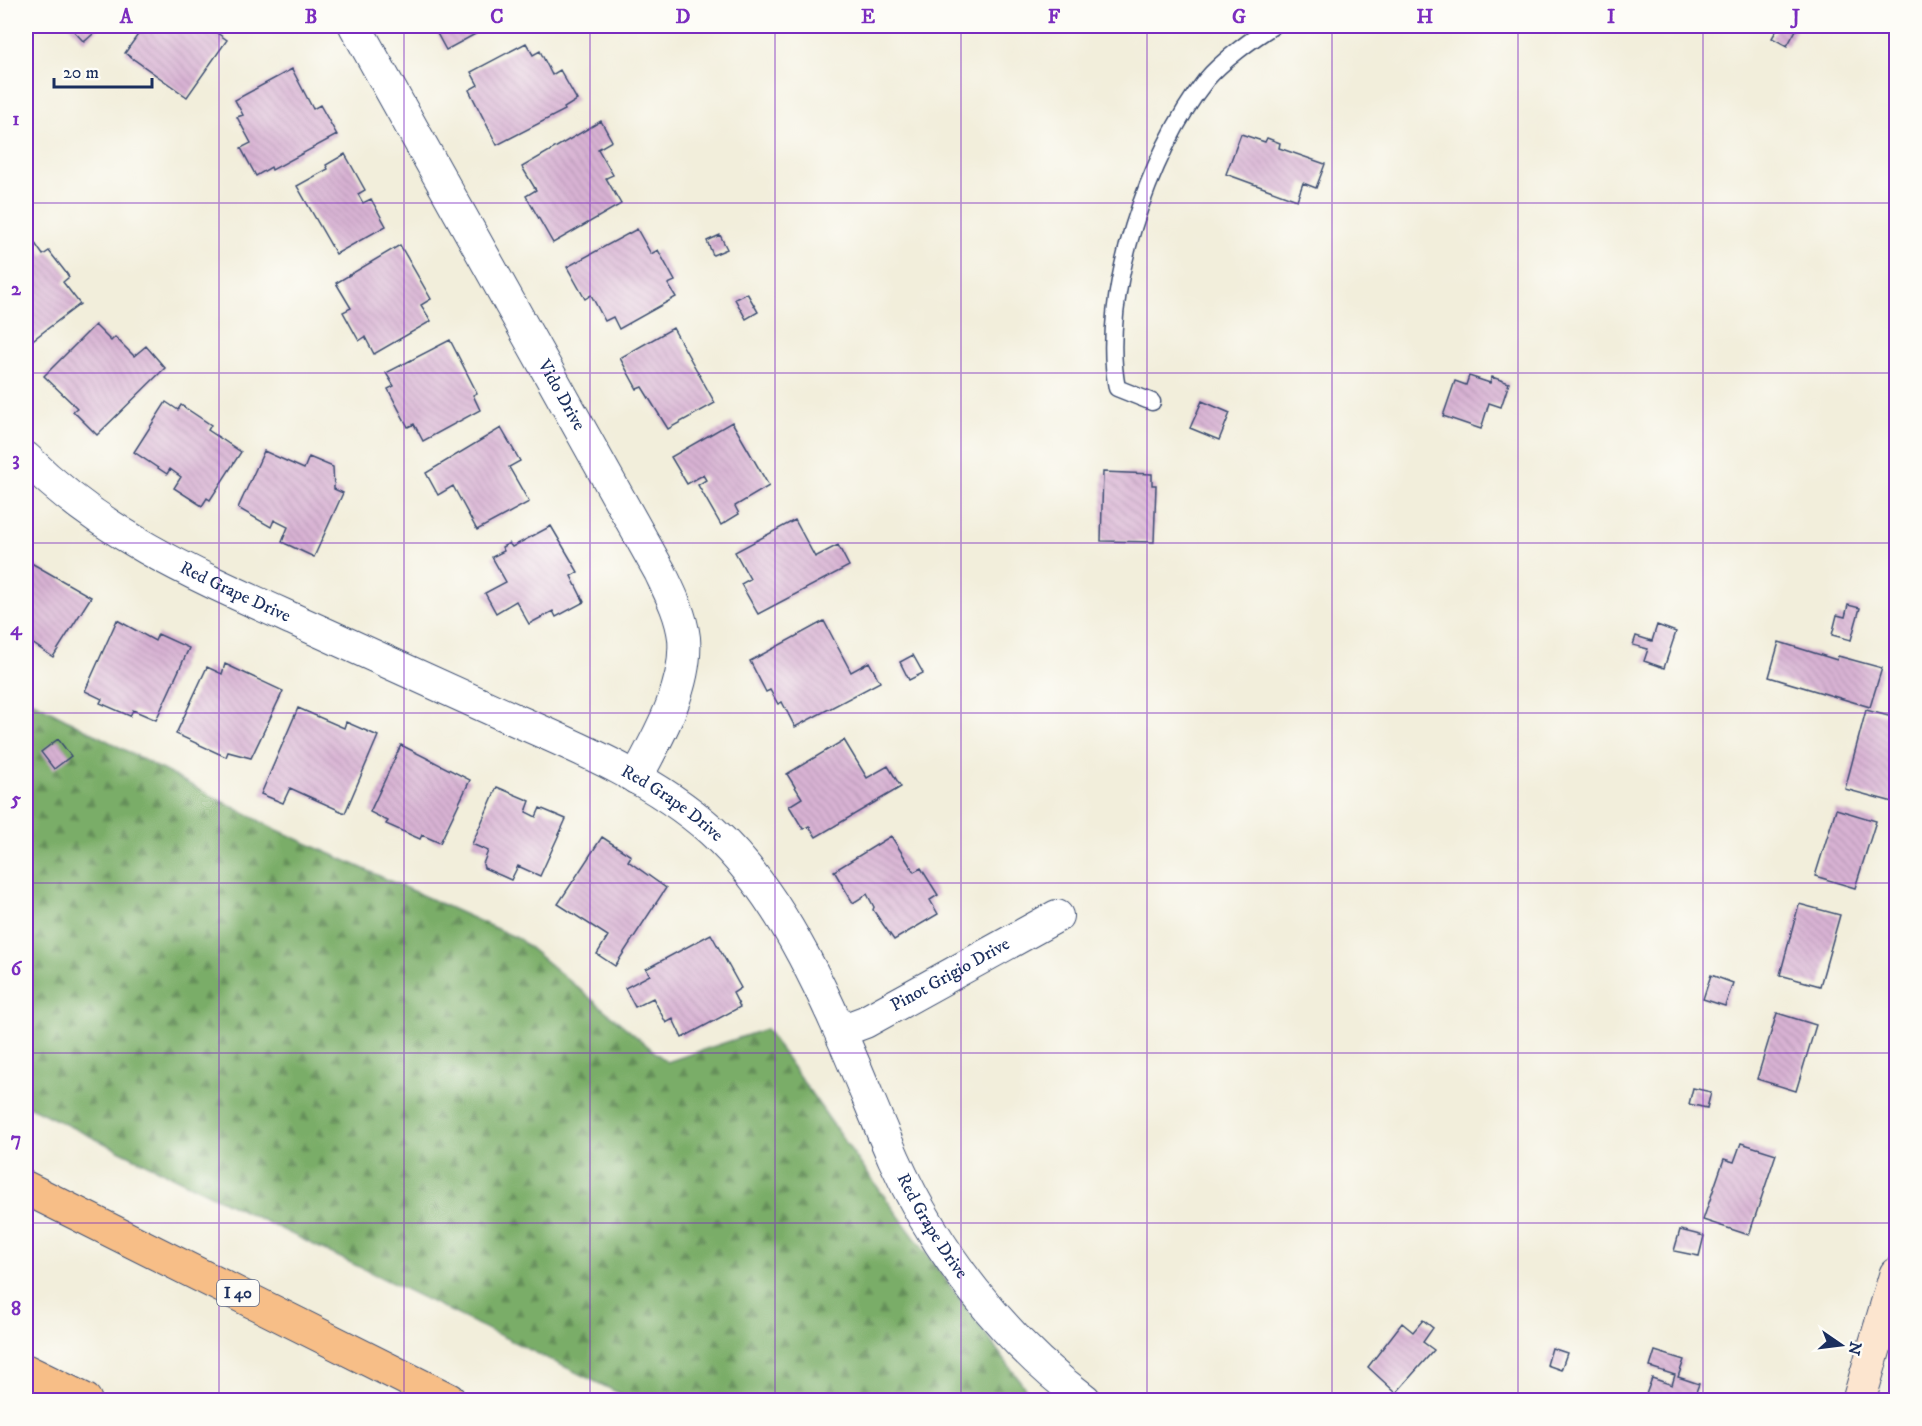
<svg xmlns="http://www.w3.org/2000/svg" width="1922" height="1426" font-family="'IM FELL DW Pica',serif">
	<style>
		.forest { fill: url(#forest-firs); stroke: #4a6e63; stroke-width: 1.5 }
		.building { fill: url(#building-back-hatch) }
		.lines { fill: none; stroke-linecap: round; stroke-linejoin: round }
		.service-casing { stroke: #3b4c71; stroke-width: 19 }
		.minor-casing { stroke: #3b4c71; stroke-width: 34 }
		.secondary-casing { stroke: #3b4c71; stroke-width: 35 }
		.motorway-casing { stroke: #3b4c71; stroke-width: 35 }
		.service { stroke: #fff; stroke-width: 16 }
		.minor { stroke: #fff; stroke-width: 32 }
		.secondary { stroke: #fce5cf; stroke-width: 33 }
		.motorway { stroke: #f7be87; stroke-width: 33 }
		.grid { fill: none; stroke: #7b2cbf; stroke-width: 1.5; stroke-opacity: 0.55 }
		.labels { text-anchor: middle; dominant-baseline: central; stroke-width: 4.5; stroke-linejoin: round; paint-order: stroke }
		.shield { fill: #fdfcf7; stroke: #5f6c8c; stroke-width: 1.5 }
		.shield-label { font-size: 16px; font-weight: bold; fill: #1b2f5e }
		.street-label { font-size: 18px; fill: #1b2f5e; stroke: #fdfcf7 }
		.neatline { fill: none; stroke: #7b2cbf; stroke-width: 2 }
		.grid-label { font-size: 20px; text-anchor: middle; font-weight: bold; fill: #7b2cbf }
	</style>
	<defs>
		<pattern id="forest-firs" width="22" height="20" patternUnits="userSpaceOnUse" patternTransform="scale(1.5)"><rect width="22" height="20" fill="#7aad68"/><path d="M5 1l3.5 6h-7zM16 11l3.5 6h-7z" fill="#638d59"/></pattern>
		<pattern id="building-back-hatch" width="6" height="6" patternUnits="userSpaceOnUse" patternTransform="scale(1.5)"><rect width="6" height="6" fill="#d8b2d3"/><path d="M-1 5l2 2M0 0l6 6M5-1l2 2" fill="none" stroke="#b999b8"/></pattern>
	</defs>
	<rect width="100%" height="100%" fill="#fdfcf7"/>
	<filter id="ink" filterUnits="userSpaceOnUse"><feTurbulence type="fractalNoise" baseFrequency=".0167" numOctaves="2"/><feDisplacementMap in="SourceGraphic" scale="12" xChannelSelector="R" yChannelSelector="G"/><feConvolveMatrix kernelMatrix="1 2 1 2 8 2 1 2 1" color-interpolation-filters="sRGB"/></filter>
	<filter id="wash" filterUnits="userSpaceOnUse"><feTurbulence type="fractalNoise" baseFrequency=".008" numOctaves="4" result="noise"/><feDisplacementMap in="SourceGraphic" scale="24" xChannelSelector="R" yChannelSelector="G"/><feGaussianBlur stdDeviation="1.35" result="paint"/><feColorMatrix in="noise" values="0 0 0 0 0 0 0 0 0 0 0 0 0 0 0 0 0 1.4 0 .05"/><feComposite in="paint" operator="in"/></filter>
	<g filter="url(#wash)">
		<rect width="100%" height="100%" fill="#f2eedb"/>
		<path class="forest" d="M 26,698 L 273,828 L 519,939 L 667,1062 L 766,1029 L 865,1170 L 1034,1400 L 633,1400 L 26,1105 Z"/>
		<g id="blocks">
			<path class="building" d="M 69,26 L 102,26 L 84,42 Z
				M 144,26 L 207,26 L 227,40 L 187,97 L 125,53 Z
				M 433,26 L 490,26 L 446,50 Z
				M 1779,26 L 1788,26 L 1796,30 L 1787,46 L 1772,38 Z
				M 526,43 L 533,55 L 540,51 L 552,75 L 560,70 L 577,100 L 564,108 L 565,110 L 497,145 L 469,90 L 478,85 L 471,72 Z
				M 292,69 L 313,109 L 320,105 L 337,135 L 272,170 L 271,167 L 256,176 L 241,148 L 251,143 L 237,117 L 243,115 L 235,100 Z
				M 601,121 L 612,141 L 598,149 L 613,175 L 606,178 L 621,204 L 553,243 L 526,196 L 536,190 L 522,167 Z
				M 1241,134 L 1265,142 L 1267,138 L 1280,143 L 1279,148 L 1325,164 L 1316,188 L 1303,183 L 1297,200 L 1226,174 Z
				M 345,154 L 365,190 L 358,194 L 363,203 L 371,199 L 386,226 L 336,254 L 297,186 L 328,169 L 326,165 Z
				M 637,229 L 651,254 L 658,250 L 675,281 L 668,284 L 676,297 L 619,329 L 613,317 L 605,321 L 591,295 L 585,299 L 567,267 Z
				M 720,235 L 727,249 L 713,255 L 707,241 Z
				M 34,242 L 43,255 L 49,251 L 67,274 L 69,277 L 63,282 L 80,304 L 26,345 L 26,248 Z
				M 400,245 L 431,299 L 421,305 L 431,321 L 374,354 L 365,337 L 359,341 L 343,312 L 351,308 L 336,283 Z
				M 747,293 L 758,312 L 746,319 L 735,299 Z
				M 95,325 L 111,341 L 115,337 L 134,356 L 146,346 L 165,368 L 97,435 L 73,411 L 77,408 L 44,376 Z
				M 673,328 L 715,403 L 668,429 L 642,387 L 637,389 L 620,358 Z
				M 450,340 L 477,393 L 473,395 L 480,410 L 423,441 L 414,424 L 408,427 L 388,389 L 394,386 L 386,373 Z
				M 1469,376 L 1490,383 L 1492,377 L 1509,383 L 1501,407 L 1489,403 L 1481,429 L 1443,416 L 1455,381 L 1466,385 Z
				M 1202,401 L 1230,413 L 1219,440 L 1190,428 Z
				M 166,402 L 178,410 L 181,405 L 211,425 L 208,430 L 241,452 L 210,500 L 207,498 L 202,506 L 174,488 L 181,477 L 170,469 L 167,474 L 134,452 Z
				M 732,422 L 769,486 L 735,506 L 739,514 L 721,525 L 698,485 L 706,480 L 703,475 L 687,484 L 671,457 Z
				M 501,428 L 520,461 L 509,467 L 529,502 L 477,530 L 453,486 L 438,495 L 426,473 Z
				M 264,451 L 304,469 L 309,457 L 333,467 L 334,489 L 343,493 L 314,557 L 282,542 L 288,527 L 274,520 L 271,527 L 238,508 Z
				M 1103,472 L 1152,474 L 1152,485 L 1156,485 L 1154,542 L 1101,541 Z
				M 795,520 L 815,557 L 838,545 L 849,566 L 758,614 L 741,584 L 750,579 L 735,552 Z
				M 551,526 L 578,572 L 571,576 L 584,602 L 556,617 L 553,611 L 529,624 L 516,601 L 496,613 L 485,593 L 506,582 L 492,557 L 504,551 L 502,547 L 509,543 L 512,547 Z
				M 26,560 L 91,597 L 53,657 L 26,639 Z
				M 1848,605 L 1860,608 L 1851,640 L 1832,635 L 1837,615 L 1845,617 Z
				M 117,620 L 155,641 L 158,634 L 189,648 L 156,720 L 133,710 L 130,716 L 100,703 L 102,699 L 85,691 Z
				M 824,621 L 851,672 L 869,662 L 880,682 L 795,727 L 782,702 L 778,704 L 770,690 L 766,692 L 750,661 Z
				M 1657,625 L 1676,632 L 1664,668 L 1644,661 L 1648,649 L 1633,645 L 1636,636 L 1652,641 Z
				M 1779,642 L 1837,660 L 1838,656 L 1882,668 L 1870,707 L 1769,677 Z
				M 913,655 L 923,673 L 909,680 L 900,662 Z
				M 225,664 L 283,691 L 251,758 L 228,752 L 226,757 L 176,734 L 207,667 L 222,674 Z
				M 298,708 L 344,728 L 346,722 L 378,736 L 345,813 L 290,788 L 283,803 L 261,794 Z
				M 1866,710 L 1896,718 L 1896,791 L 1893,802 L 1845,789 Z
				M 58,739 L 71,756 L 54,769 L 41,752 Z
				M 844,740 L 867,778 L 888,766 L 901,787 L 816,837 L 809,826 L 803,829 L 789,806 L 802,798 L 787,774 Z
				M 401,745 L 470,780 L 440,843 L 422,835 L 420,839 L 386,824 L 388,821 L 370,812 Z
				M 497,787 L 530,801 L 526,812 L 536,817 L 540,808 L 566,819 L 540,876 L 518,866 L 511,880 L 484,868 L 483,864 L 488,851 L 472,844 Z
				M 1836,809 L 1876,821 L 1855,888 L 1815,876 Z
				M 891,836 L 914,872 L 921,868 L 938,895 L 930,900 L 938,914 L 894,940 L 873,910 L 874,907 L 867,894 L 853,903 L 834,871 Z
				M 602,837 L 631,856 L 628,861 L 666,888 L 615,966 L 597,954 L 608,936 L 558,904 Z
				M 1799,904 L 1840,915 L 1820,986 L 1780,975 Z
				M 711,934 L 741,988 L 733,993 L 740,1007 L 682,1038 L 673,1019 L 666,1023 L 653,998 L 635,1007 L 625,988 L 650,975 L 646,969 Z
				M 1711,975 L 1733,983 L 1725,1006 L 1703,999 Z
				M 1777,1013 L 1816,1025 L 1796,1091 L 1757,1079 Z
				M 1693,1088 L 1711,1092 L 1707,1108 L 1689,1104 Z
				M 1741,1143 L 1776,1154 L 1749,1235 L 1703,1220 L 1724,1159 L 1734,1162 Z
				M 1680,1230 L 1704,1236 L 1699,1256 L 1674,1251 Z
				M 1423,1320 L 1433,1328 L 1423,1342 L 1434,1350 L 1396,1393 L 1368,1367 L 1402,1323 L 1413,1332 Z
				M 1552,1348 L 1567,1353 L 1561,1370 L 1547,1365 Z
				M 1655,1351 L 1684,1360 L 1678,1377 L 1699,1384 L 1693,1400 L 1644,1400 L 1652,1378 L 1672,1385 L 1675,1375 L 1650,1367 Z"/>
		</g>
	</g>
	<g filter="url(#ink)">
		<use href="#blocks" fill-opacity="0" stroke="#3b4c71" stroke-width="1.5"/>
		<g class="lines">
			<g class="service-casing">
				<path id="service" d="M 1152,402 L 1117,388 C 1099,297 1149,152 1206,80 C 1221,62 1253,38 1273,26"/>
			</g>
			<g class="minor-casing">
				<g id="minor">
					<path id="s1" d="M 355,26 L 660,572 C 670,593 681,614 684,638 C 688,686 658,737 636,778"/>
					<path id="s2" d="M 26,458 C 106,537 195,575 297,621 C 369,654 441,686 513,719 C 582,749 655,780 712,831 C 800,911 847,1052 894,1159 C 936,1252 1003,1339 1085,1400"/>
					<path id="s3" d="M 841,1031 L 865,1022 L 1057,916"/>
				</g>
			</g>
			<g class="secondary-casing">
				<path id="secondary" d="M 1859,1400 L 1896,1274"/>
			</g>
			<g class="motorway-casing">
				<path id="motorway" d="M 26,1188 L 449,1400
					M 26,1371 L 85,1400"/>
			</g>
			<use href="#service" class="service"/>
			<use href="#minor" class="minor"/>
			<use href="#secondary" class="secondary"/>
			<use href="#motorway" class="motorway"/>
		</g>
	</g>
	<path class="grid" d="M 219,26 L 219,1400M 404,26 L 404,1400M 590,26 L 590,1400M 775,26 L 775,1400M 961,26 L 961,1400M 1147,26 L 1147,1400M 1332,26 L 1332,1400M 1518,26 L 1518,1400M 1703,26 L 1703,1400M 26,203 L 1896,203M 26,373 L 1896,373M 26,543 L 1896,543M 26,713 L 1896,713M 26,883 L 1896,883M 26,1053 L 1896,1053M 26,1223 L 1896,1223"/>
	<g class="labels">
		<rect class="shield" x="217" y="1280" width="42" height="26" rx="4.5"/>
		<g class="shield-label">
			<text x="238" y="1293">I 40</text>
		</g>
		<g class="street-label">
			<text stroke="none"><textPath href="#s1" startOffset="423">Vido Drive</textPath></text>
			<text stroke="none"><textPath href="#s2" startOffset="250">Red Grape Drive</textPath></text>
			<text stroke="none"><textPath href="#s2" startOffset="736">Red Grape Drive</textPath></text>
			<text stroke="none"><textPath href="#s3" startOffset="123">Pinot Grigio Drive</textPath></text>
			<text stroke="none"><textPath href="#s2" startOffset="1240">Red Grape Drive</textPath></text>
		</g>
	</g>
	<rect width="1922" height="1426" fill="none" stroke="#fdfcf7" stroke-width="66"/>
	<g transform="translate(1841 1345) rotate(104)" stroke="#fdfcf7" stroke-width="4.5" paint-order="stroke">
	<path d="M0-4.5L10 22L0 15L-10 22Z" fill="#1b2f5e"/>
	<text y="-9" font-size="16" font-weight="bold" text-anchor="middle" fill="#1b2f5e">N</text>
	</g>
	<path d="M54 78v9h98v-9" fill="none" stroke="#1b2f5e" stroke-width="3"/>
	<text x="63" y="78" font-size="18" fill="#1b2f5e" stroke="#fdfcf7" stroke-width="4.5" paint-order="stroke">20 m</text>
	<rect x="33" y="33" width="1856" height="1360" class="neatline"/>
	<g class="grid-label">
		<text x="126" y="23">A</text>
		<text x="311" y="23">B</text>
		<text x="497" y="23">C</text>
		<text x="683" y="23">D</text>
		<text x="868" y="23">E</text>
		<text x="1054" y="23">F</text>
		<text x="1239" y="23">G</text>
		<text x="1425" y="23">H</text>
		<text x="1611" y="23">I</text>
		<text x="1796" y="23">J</text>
		<text x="16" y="125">1</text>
		<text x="16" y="295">2</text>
		<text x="16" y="465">3</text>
		<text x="16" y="635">4</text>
		<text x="16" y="805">5</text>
		<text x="16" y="975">6</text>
		<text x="16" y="1145">7</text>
		<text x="16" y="1315">8</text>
	</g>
</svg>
